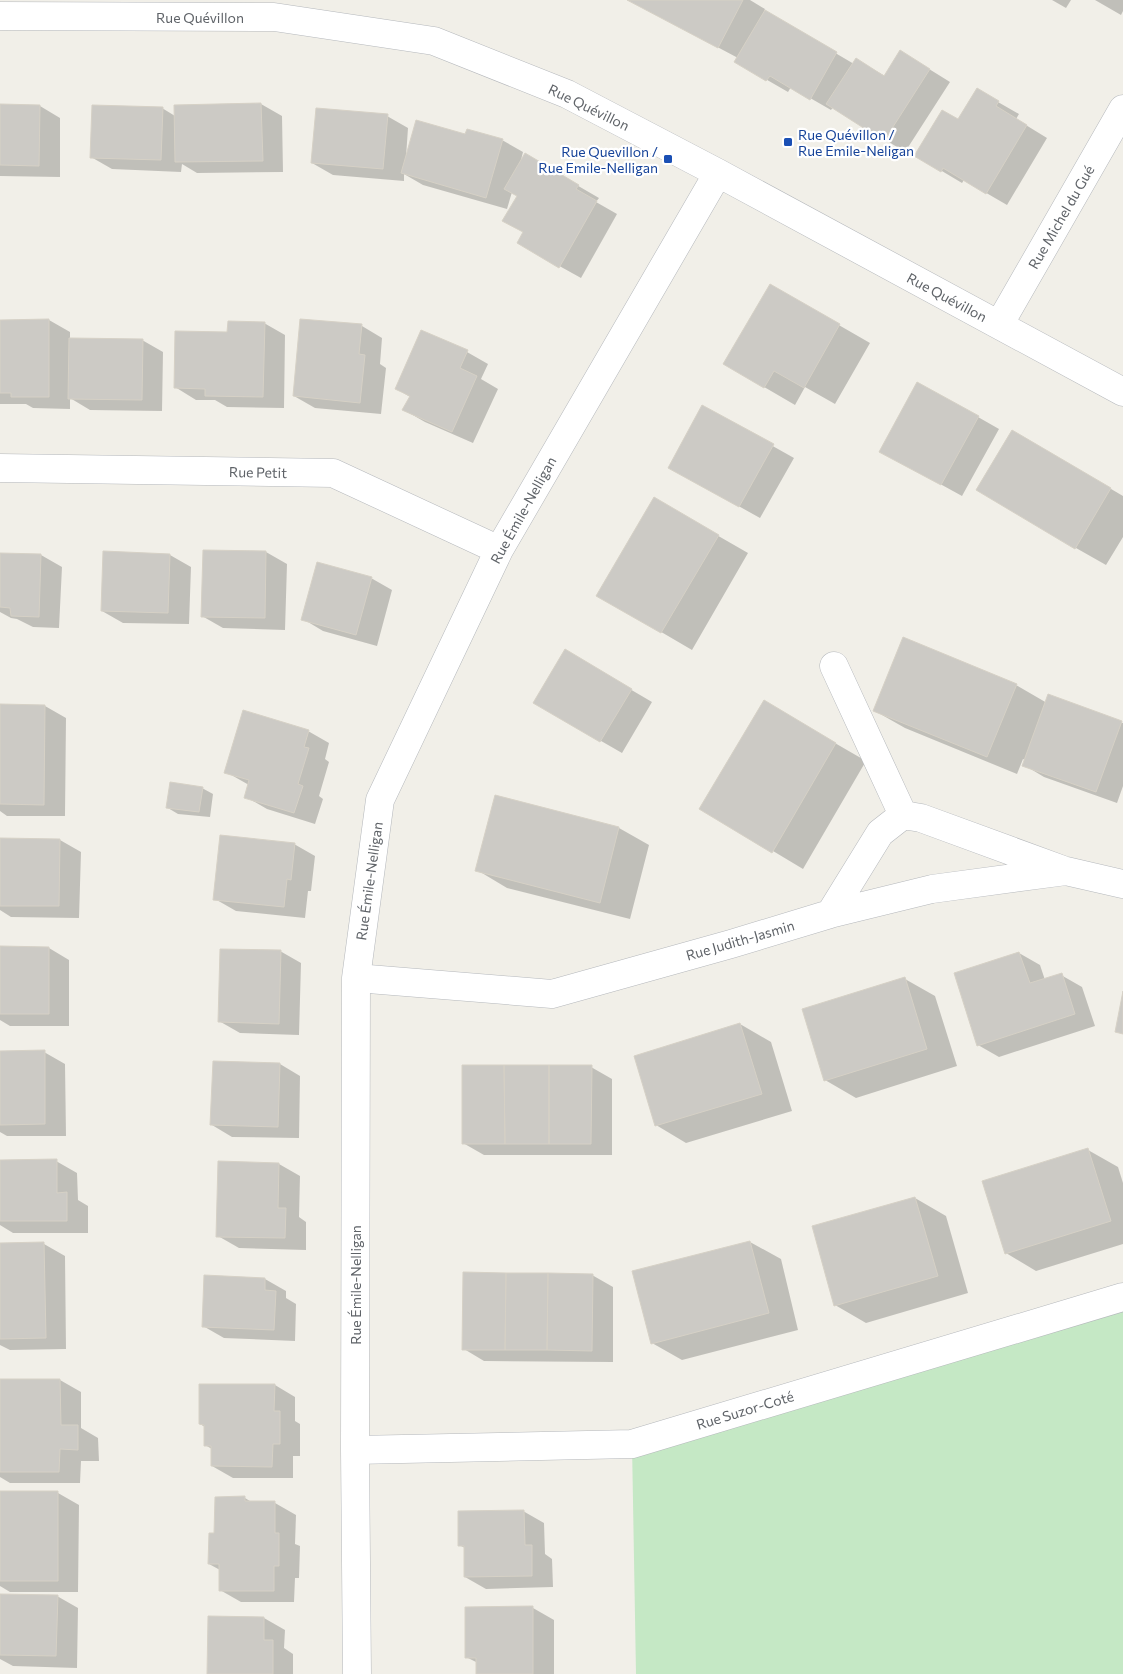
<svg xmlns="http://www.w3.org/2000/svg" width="1123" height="1674" font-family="Commissioner,sans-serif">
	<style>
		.green { fill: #c5e8c5 }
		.shadow { fill: #0003 }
		.building { fill: #cccac5; stroke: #d6d1c6 }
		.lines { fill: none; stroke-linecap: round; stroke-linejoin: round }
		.minor-casing { stroke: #b5b8bc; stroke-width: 29 }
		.minor { stroke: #fff; stroke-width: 28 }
		.transit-dot { fill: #1a4fb4; stroke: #fff; stroke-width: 2 }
		.labels { text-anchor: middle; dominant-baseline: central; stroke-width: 4.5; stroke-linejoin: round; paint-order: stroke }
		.street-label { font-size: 14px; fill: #5f6368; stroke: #fff }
		.transit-label { font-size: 14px; fill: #164399; stroke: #fff; text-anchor: start }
	</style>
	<rect width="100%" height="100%" fill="#f1efe8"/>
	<path class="green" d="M 1123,1297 L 1123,1674 L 636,1674 L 632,1444 Z"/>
	<path class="shadow" d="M 629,0 L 750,0 L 765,9 L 764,11 L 854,64 L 857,60 L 885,76 L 921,64 L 950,82 L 905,152 L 833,107 L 831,110 L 791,87 L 788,92 L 736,62 L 738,58 Z
		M 1052,0 L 1071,0 L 1066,8 Z
		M 1095,0 L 1123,0 L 1123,11 L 1121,15 Z
		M 977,90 L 1019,114 L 1016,119 L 1047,138 L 1007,205 L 964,180 L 962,183 L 915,155 L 958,121 Z
		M 261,104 L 282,116 L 283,172 L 197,173 L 182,164 L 181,172 L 112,169 L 91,157 L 162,108 L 175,116 Z
		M 0,106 L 40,106 L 60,118 L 60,177 L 0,176 Z
		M 387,116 L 408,128 L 406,157 L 466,136 L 502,140 L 523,152 L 521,160 L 525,155 L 599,198 L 596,202 L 617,214 L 581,278 L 518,243 L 525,232 L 519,196 L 512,192 L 507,209 L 423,185 L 404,174 L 404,181 L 333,175 L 312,163 Z
		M 771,286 L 870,343 L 835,404 L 805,387 L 795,405 L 725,364 Z
		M 49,320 L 70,332 L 70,339 L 142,340 L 163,352 L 162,411 L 90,410 L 70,398 L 70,409 L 33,408 L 26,404 L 0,404 L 0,321 Z
		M 264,323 L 285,335 L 284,408 L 227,407 L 215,400 L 196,400 L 175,387 L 228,333 Z
		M 362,326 L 382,338 L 380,364 L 386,368 L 381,414 L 315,408 L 294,396 Z
		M 467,352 L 488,364 L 481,379 L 498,389 L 473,443 L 425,422 L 404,410 L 410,397 L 397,389 Z
		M 703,407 L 794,458 L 760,518 L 690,479 Z
		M 978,417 L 999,429 L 962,496 L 902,463 Z
		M 1043,449 L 1123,496 L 1123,537 L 1106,565 L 1076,548 Z
		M 654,499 L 748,553 L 692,650 L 598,595 Z
		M 204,551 L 266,552 L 287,564 L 285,630 L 223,628 L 202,616 Z
		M 0,554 L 41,555 L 62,567 L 59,628 L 33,627 L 17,619 L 11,618 L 0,612 Z
		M 170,555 L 191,567 L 189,624 L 123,623 L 102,611 Z
		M 371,578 L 392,590 L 377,646 L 323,631 L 303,619 Z
		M 565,651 L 652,702 L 622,753 L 535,703 Z
		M 1016,685 L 1047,703 L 1123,723 L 1123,786 L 1117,803 L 1044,777 L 1024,765 L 1025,760 L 1023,759 L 1017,774 L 905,728 L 875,711 Z
		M 764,702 L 866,761 L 803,869 L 773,851 Z
		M 0,706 L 45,706 L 66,718 L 65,816 L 7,816 L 0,811 Z
		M 308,731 L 329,743 L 325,759 L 329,762 L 319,796 L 323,799 L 315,824 L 267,809 L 246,797 L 249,785 L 226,772 Z
		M 202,788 L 213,794 L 210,817 L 178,814 L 168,808 Z
		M 619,828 L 649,845 L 630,919 L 507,888 L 477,870 Z
		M 0,839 L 60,840 L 81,852 L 79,918 L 11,917 L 0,910 Z
		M 294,844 L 315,856 L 311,891 L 308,891 L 305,918 L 236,911 L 215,899 Z
		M 0,948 L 49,948 L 69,960 L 69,1026 L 10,1026 L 0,1020 Z
		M 280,951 L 301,963 L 299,1035 L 240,1033 L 219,1021 Z
		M 1019,953 L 1040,965 L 1045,980 L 1061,975 L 1082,987 L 1095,1026 L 999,1057 L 978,1045 Z
		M 905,979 L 935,996 L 957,1066 L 856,1098 L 825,1080 Z
		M 740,1024 L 771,1042 L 792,1111 L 686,1143 L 656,1125 Z
		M 0,1052 L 44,1052 L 65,1064 L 66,1136 L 7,1136 L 0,1132 Z
		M 280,1064 L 300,1076 L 299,1138 L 232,1137 L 212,1125 Z
		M 591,1067 L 612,1079 L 612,1155 L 484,1155 L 463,1143 Z
		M 1088,1150 L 1118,1167 L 1123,1183 L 1123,1244 L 1036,1271 L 1006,1253 Z
		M 0,1161 L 56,1161 L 77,1173 L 78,1200 L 88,1206 L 88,1233 L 13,1233 L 0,1225 Z
		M 279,1164 L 300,1176 L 299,1217 L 306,1222 L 306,1250 L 239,1248 L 218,1236 Z
		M 915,1198 L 946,1216 L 968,1293 L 866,1323 L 835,1305 Z
		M 750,1242 L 781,1259 L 798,1330 L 682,1360 L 652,1343 Z
		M 0,1244 L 44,1244 L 65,1256 L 66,1349 L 10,1350 L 0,1345 Z
		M 592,1275 L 613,1287 L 613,1362 L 484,1361 L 464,1349 Z
		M 265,1279 L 286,1291 L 286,1298 L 296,1304 L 295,1341 L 224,1338 L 203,1326 Z
		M 0,1380 L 60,1380 L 81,1392 L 81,1428 L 98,1438 L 99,1461 L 81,1461 L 80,1483 L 10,1483 L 0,1477 Z
		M 275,1385 L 295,1397 L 295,1421 L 300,1424 L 300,1456 L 293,1456 L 293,1478 L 233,1478 L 212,1466 L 212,1449 L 205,1445 L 205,1427 L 200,1424 Z
		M 0,1493 L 58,1493 L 79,1505 L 78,1592 L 10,1592 L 0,1586 Z
		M 245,1498 L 253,1503 L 275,1503 L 296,1515 L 295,1544 L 300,1546 L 299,1578 L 295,1578 L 294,1602 L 241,1602 L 220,1590 L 220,1570 L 209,1564 L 216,1534 Z
		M 523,1511 L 544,1523 L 545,1554 L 552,1559 L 553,1587 L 486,1589 L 465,1577 L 465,1548 L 459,1545 Z
		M 0,1595 L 57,1596 L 78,1608 L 77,1668 L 13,1666 L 0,1659 Z
		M 467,1608 L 533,1608 L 554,1620 L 554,1674 L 477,1674 L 478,1663 L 466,1657 Z
		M 264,1618 L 285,1630 L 284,1648 L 293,1654 L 293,1674 L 208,1674 Z"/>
	<path class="building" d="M 627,0 L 743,0 L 718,48 Z
		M 765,10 L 837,52 L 810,100 L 770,76 L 766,81 L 734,62 Z
		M 900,50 L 930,69 L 884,141 L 826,104 L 856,58 L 884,76 Z
		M 977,88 L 999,101 L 996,106 L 1027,125 L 986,194 L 943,168 L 941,172 L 914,156 L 942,110 L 958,119 Z
		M 261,103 L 263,161 L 175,162 L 174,105 Z
		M 0,104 L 40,105 L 39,166 L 0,165 Z
		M 92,105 L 163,107 L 161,160 L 90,158 Z
		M 316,108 L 388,114 L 383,169 L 311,163 Z
		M 416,120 L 465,134 L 467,129 L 503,139 L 486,198 L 401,173 Z
		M 525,153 L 579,185 L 576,189 L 597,201 L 559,268 L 517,243 L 523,232 L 502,221 L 517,196 L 504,189 Z
		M 770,284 L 840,324 L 804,388 L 774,371 L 764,388 L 723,364 Z
		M 49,319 L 49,397 L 11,397 L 11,393 L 0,393 L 0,320 Z
		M 300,319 L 362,324 L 359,354 L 365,355 L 360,403 L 293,396 Z
		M 228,321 L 265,322 L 263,397 L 205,396 L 205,389 L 174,388 L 175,331 L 227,332 Z
		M 421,330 L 468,350 L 460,368 L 477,376 L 452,432 L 402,410 L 410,396 L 395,389 Z
		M 69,338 L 143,339 L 142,400 L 68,399 Z
		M 917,382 L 979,416 L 941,485 L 879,452 Z
		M 702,405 L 774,444 L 739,507 L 668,468 Z
		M 1012,430 L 1111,488 L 1075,549 L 976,490 Z
		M 654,497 L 719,535 L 661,633 L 596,596 Z
		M 203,550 L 266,551 L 265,618 L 201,617 Z
		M 103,551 L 170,554 L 168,613 L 101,611 Z
		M 0,553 L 41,554 L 39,617 L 11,616 L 10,608 L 0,607 Z
		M 317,562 L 372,577 L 356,635 L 301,620 Z
		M 903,637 L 1017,684 L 987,757 L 873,711 Z
		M 565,649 L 632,689 L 600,742 L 533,703 Z
		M 1048,694 L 1122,721 L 1096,792 L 1022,766 Z
		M 764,700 L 836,743 L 772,853 L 699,809 Z
		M 0,704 L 45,705 L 44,805 L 0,804 Z
		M 243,710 L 309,730 L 304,747 L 309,748 L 298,784 L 303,786 L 294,813 L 244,798 L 249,780 L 224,773 Z
		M 170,782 L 203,787 L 199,812 L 166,808 Z
		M 495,795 L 619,827 L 600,903 L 475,871 Z
		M 220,835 L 295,843 L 291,880 L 287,879 L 284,907 L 213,900 Z
		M 0,838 L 60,839 L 59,906 L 0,906 Z
		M 0,946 L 49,947 L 49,1014 L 0,1014 Z
		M 220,949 L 281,950 L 279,1024 L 218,1022 Z
		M 1019,952 L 1030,983 L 1062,973 L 1075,1014 L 977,1046 L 954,973 Z
		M 905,977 L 927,1049 L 824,1081 L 802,1009 Z
		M 1123,991 L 1123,1034 L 1115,1032 Z
		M 740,1023 L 762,1094 L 655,1126 L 634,1056 Z
		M 45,1050 L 45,1124 L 0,1125 L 0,1051 Z
		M 213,1061 L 280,1063 L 278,1127 L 210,1125 Z
		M 462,1065 L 504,1065 L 505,1144 L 462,1144 Z
		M 504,1065 L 549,1065 L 549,1144 L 505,1144 Z
		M 549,1065 L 592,1065 L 591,1144 L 549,1144 Z
		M 1088,1148 L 1111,1221 L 1005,1254 L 982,1181 Z
		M 57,1159 L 57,1193 L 67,1192 L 67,1221 L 0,1221 L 0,1160 Z
		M 218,1161 L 279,1163 L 278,1208 L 286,1208 L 285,1238 L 216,1237 Z
		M 915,1197 L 938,1276 L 834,1306 L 812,1226 Z
		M 750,1241 L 769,1313 L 651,1344 L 632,1271 Z
		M 44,1242 L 46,1338 L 0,1339 L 0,1243 Z
		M 463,1272 L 506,1273 L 505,1350 L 462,1350 Z
		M 506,1273 L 548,1273 L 547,1350 L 505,1350 Z
		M 548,1273 L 593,1274 L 592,1351 L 547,1350 Z
		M 204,1275 L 265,1278 L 265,1290 L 276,1291 L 274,1330 L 202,1327 Z
		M 0,1379 L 60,1379 L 61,1425 L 78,1425 L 78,1450 L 60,1449 L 59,1472 L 0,1472 Z
		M 199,1384 L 275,1384 L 274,1411 L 280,1411 L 280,1444 L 273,1444 L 272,1467 L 211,1466 L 211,1446 L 204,1446 L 204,1425 L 199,1424 Z
		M 0,1491 L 58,1491 L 58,1581 L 0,1581 Z
		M 245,1496 L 245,1501 L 275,1501 L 275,1533 L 279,1533 L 279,1566 L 274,1566 L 274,1591 L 219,1591 L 219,1564 L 208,1564 L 209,1533 L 214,1533 L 215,1497 Z
		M 524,1510 L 525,1545 L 532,1545 L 532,1576 L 464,1577 L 464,1546 L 458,1546 L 458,1511 Z
		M 0,1594 L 58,1595 L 56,1656 L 0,1655 Z
		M 533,1606 L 533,1674 L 476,1674 L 476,1658 L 465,1658 L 465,1607 Z
		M 208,1616 L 264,1617 L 264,1640 L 273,1640 L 273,1674 L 207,1674 Z"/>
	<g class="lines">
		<g class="minor-casing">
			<path id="minor" d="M 0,16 L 274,17 L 434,41 L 567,94 L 718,173 L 1123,392
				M 999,325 L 1123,109
				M 0,468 L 333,473 L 499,550
				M 834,666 L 903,815
				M 830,914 L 880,833 L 903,815 L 921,818 L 1063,870
				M 356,978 L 552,994 L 731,944 L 830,914 L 932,889 L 1066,871 L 1123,884
				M 355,1450 L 632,1444 L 1123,1297
				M 357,1674 L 355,1450 L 356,978 L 380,800 L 499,550 L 718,173"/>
		</g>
		<use href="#minor" class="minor"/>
	</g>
	<g class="transit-dot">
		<rect x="783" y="137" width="10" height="10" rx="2.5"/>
		<rect x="663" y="154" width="10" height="10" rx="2.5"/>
	</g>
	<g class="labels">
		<g class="street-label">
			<text x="200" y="17">Rue Quévillon</text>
			<text transform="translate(589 107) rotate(26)">Rue Quévillon</text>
			<text transform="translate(1061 217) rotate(-60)">Rue Michel du Gué</text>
			<text transform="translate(947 297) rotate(28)">Rue Quévillon</text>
			<text transform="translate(258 472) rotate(1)">Rue Petit</text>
			<text transform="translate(523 510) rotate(-61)">Rue Émile-Nelligan</text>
			<text transform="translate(369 881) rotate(-82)">Rue Émile-Nelligan</text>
			<text transform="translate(740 940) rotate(-16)">Rue Judith-Jasmin</text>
			<text transform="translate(355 1285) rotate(-90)">Rue Émile-Nelligan</text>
			<text transform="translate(745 1410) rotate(-17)">Rue Suzor-Coté</text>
		</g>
		<g class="transit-label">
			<text x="798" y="134">Rue Quévillon /<tspan x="798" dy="16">Rue Emile-Neligan</tspan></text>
			<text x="658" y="151" text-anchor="end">Rue Quevillon /<tspan x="658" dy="16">Rue Emile-Nelligan</tspan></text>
		</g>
	</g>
</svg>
